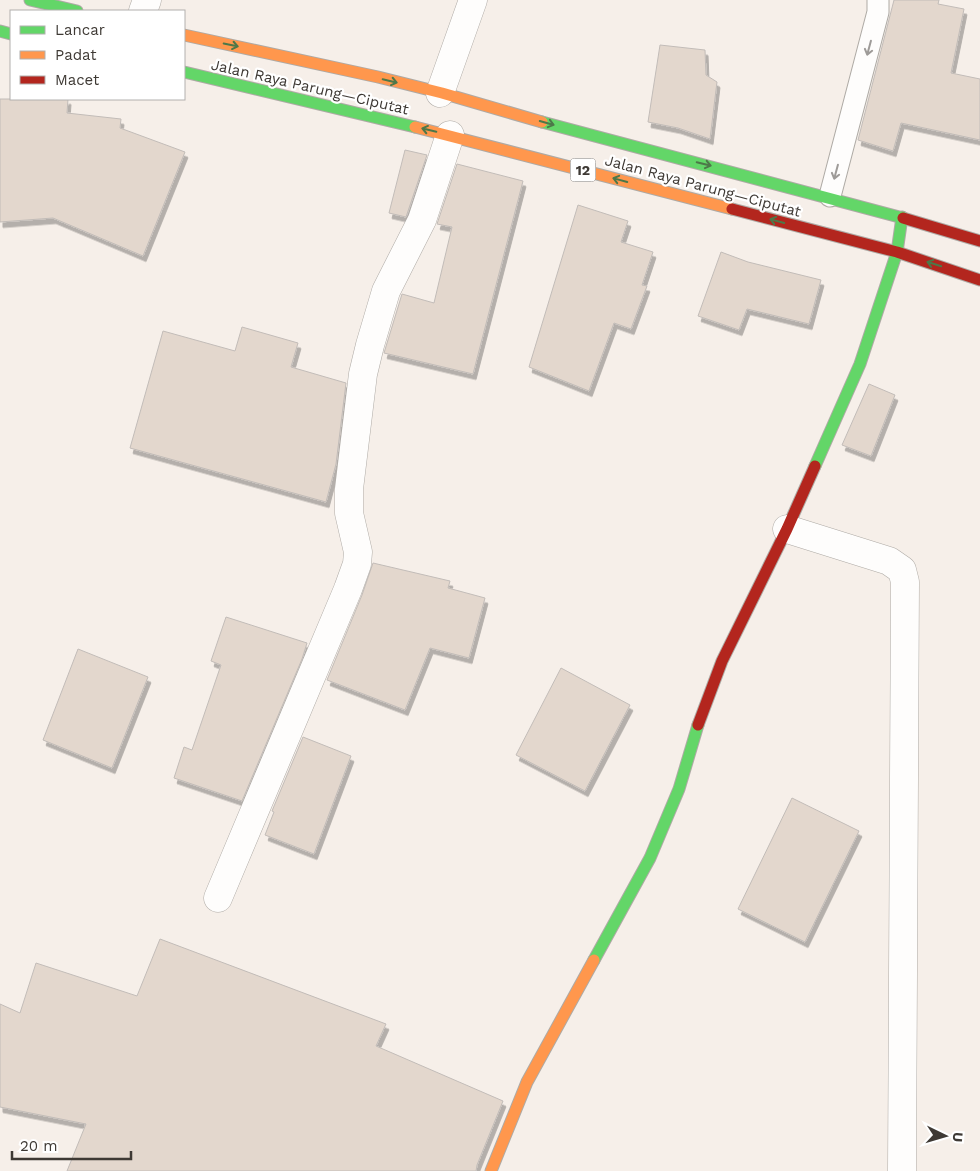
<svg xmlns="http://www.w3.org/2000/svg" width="980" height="1171" font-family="'Work Sans',sans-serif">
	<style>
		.building { fill: #e3d7cd; stroke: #c2bcb8; filter: url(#shadow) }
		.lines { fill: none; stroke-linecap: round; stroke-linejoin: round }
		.lane-casing { stroke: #aeaaa5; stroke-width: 23 }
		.street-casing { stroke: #aeaaa5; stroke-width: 29 }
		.fast-casing { stroke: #aeaaa5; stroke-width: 13 }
		.slow-casing { stroke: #aeaaa5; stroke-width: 13 }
		.jam-casing { stroke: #aeaaa5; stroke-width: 13 }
		.lane { stroke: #fefdfc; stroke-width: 21 }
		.street { stroke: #fefdfc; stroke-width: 28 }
		.fast { stroke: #63d668; stroke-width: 11 }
		.slow { stroke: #ff974d; stroke-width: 11 }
		.jam { stroke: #b3261e; stroke-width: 11 }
		.oneway { stroke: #4d7849 }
		.oneway2 { stroke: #9e9b98 }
		.labels { text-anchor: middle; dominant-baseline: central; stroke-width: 4.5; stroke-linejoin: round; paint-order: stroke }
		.shield { fill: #fff; stroke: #787471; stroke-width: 1 }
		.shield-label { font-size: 14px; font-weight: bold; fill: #3e3934 }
		.street-label { font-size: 15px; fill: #3e3934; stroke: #fff }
	</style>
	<defs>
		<filter id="shadow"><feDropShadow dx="3" dy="5.5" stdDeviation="0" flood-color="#0004"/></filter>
	</defs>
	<rect width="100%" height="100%" fill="#f6efe9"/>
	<path class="building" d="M 894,0 L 939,0 L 938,4 L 964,9 L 951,73 L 980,79 L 980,140 L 901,123 L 893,151 L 858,140 Z
		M 660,45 L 705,50 L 706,75 L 717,82 L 710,139 L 678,128 L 648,122 Z
		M 0,99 L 68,99 L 67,113 L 121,119 L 120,128 L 185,152 L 143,256 L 53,218 L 0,222 Z
		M 405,150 L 427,155 L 406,217 L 389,213 Z
		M 457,164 L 523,181 L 473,374 L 384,353 L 402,294 L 434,303 L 452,227 L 437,224 Z
		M 578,205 L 628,221 L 621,242 L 653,252 L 642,285 L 647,286 L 631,329 L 614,323 L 589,391 L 529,367 Z
		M 721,252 L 748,262 L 821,280 L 809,324 L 747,309 L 739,330 L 698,316 Z
		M 242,327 L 298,343 L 291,367 L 346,383 L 336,464 L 326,502 L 130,448 L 163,331 L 235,351 Z
		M 869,384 L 895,395 L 871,456 L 842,445 Z
		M 373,563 L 450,581 L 448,588 L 485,598 L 469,658 L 430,648 L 405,710 L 327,680 L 362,595 Z
		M 226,617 L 307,643 L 302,659 L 242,801 L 174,778 L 184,747 L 192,750 L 221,665 L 211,661 Z
		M 78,649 L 148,677 L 112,768 L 43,740 Z
		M 561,668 L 630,705 L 585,791 L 516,755 Z
		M 303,737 L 351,756 L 314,854 L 265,835 L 274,812 L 272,811 Z
		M 792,798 L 859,831 L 805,942 L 738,909 Z
		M 160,939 L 386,1024 L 376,1046 L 503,1101 L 477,1165 L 476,1171 L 67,1171 L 86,1124 L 0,1107 L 0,1004 L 20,1013 L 36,963 L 137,996 Z"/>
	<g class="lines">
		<g class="lane-casing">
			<path id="lane" d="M 830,196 L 878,12 L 878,0"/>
		</g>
		<g class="street-casing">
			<path id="street" d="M 143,11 L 147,0
				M 440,93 L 473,0
				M 787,529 L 889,561 L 902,570 L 905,582 L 902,1171
				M 218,898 L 348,589 L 357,564 L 358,552 L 349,513 L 349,489 L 363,374 L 370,345 L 386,291 L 422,220 L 450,135"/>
		</g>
		<g class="fast-casing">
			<path id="fast" d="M 30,0 L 77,11
				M 0,31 L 11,34
				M 184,72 L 415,127
				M 542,122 L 903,218
				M 815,466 L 860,364 L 897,252 L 902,217
				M 594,960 L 650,858 L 679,789 L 698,725"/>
		</g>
		<g class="slow-casing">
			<path id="slow" d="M 184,35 L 378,77 L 442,93 L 542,122
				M 415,127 L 732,209
				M 491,1171 L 527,1082 L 594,960"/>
		</g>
		<g class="jam-casing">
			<path id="jam" d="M 732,209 L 897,252 L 980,280
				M 903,218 L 980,241
				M 698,725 L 722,661 L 787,529 L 815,466"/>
		</g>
		<use href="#lane" class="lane"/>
		<use href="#street" class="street"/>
		<use href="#fast" class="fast"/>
		<use href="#slow" class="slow"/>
		<use href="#jam" class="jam"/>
	</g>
	<defs><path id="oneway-shaft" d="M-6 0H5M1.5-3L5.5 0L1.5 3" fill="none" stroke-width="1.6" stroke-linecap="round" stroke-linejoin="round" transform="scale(1.25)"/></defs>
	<g class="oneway">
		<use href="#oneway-shaft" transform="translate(231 45) rotate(12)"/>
		<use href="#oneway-shaft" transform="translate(390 81) rotate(13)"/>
		<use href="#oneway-shaft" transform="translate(547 123) rotate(16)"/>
		<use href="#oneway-shaft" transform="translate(429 130) rotate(-167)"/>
		<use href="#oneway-shaft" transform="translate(704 164) rotate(14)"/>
		<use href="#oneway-shaft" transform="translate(620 180) rotate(-165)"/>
		<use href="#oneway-shaft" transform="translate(777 221) rotate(-165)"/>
		<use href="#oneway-shaft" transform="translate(934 264) rotate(-162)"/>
	</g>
	<g class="oneway2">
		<use href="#oneway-shaft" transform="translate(869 48) rotate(105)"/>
		<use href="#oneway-shaft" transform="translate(836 172) rotate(105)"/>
	</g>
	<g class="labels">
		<rect class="shield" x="570.5" y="158.5" width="25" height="23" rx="4"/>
		<g class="shield-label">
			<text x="583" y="170">12</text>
		</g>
		<g class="street-label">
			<text transform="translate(310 87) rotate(13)">Jalan Raya Parung—Ciputat</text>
			<text transform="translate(703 186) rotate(15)">Jalan Raya Parung—Ciputat</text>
		</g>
	</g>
	<rect x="10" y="10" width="175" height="90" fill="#ffffff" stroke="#b2b0ae"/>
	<rect x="20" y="26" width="25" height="8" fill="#63d668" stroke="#b2b0ae"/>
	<text x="55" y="35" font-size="15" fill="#3e3934">Lancar</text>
	<rect x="20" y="51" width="25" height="8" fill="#ff974d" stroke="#b2b0ae"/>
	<text x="55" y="60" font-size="15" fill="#3e3934">Padat</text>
	<rect x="20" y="76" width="25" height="8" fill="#b3261e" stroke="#b2b0ae"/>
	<text x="55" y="85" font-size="15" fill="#3e3934">Macet</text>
	<g transform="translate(945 1136) rotate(95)" stroke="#ffffff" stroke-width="4" paint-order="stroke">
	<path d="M0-4L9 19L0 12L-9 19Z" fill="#3e3934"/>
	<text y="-8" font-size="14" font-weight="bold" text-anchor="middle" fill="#3e3934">U</text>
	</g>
	<path d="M12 1151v8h119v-8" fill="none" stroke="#3e3934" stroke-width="2.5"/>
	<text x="20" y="1151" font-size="15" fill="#3e3934" stroke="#ffffff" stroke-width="4" paint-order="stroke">20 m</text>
</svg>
